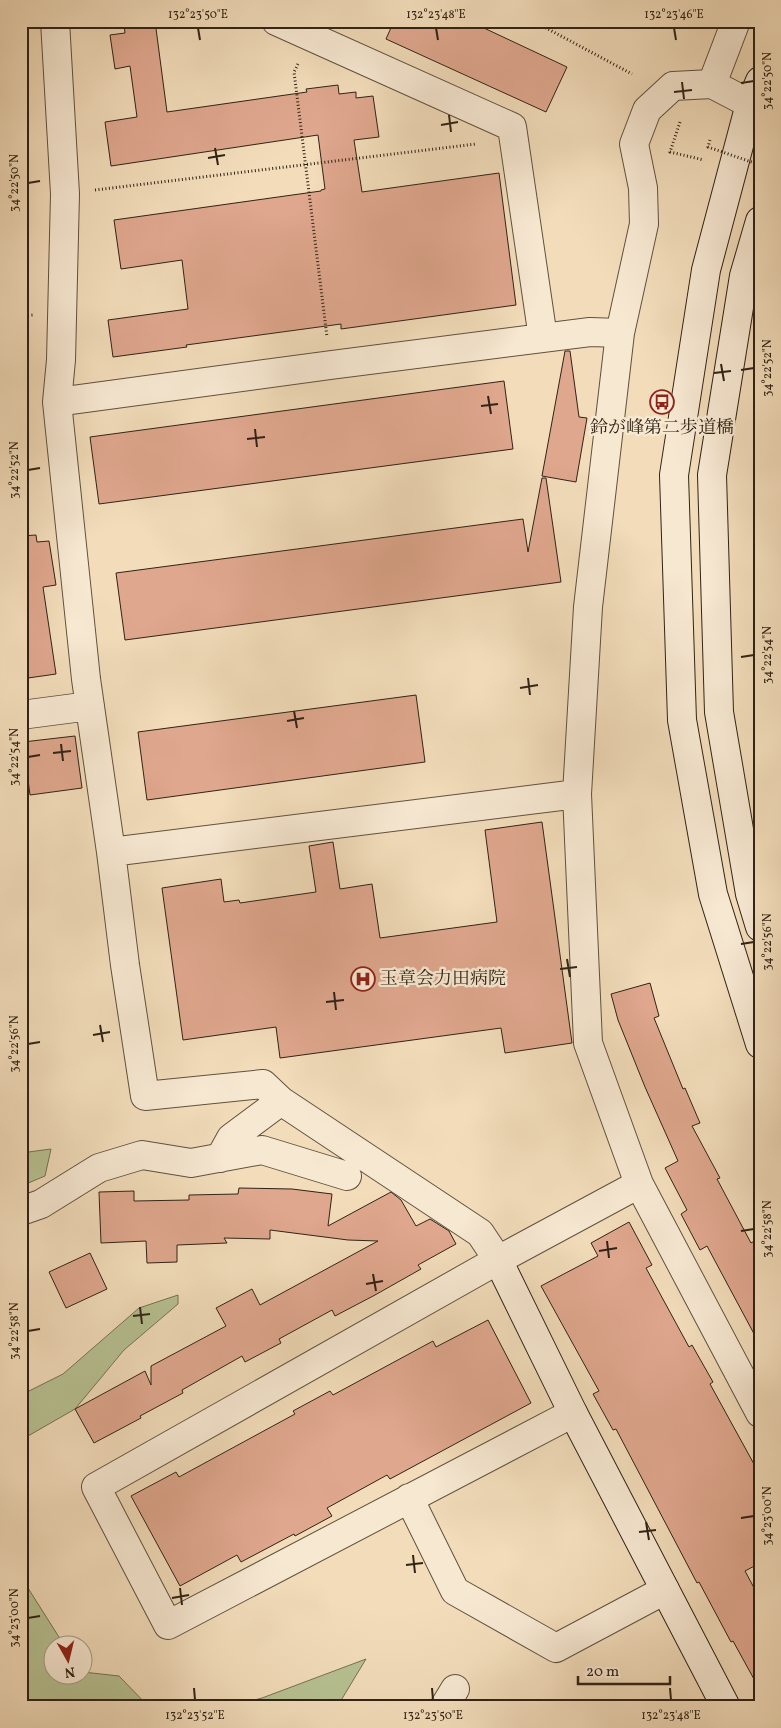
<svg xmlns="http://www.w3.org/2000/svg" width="781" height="1728" font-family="Vollkorn,'Noto Serif JP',serif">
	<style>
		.green { fill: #b7c192; stroke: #747254 }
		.building { fill: #dfa78e; stroke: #302315 }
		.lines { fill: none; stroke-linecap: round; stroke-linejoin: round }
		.street-casing { stroke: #60513e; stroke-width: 30 }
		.secondary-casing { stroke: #302315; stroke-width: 30 }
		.path { stroke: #302315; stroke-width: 3; stroke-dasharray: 1 2.5; stroke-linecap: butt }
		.street { stroke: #f7e8d2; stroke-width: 28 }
		.secondary { stroke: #f7e8d2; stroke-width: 28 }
		.path-bridge { stroke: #302315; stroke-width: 3; stroke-dasharray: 1 2.5; stroke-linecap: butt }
		.ticks { fill: none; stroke: #302315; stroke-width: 2 }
		.labels { text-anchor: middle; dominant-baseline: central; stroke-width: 5; stroke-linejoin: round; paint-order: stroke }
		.poi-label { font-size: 18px; fill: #302315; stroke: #f7e8d2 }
		.neatline { fill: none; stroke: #302315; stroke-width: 2 }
		.ticks-label { font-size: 12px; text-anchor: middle; fill: #302315 }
	</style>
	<rect width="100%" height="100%" fill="#f2dcba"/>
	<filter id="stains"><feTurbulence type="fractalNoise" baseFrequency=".004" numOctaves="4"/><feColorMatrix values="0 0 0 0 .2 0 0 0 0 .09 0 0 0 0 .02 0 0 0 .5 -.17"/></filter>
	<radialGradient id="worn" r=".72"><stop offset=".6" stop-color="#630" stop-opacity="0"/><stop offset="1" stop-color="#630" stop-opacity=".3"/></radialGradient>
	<path class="green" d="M 51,1149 L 45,1176 L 21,1186 L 21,1153 Z
		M 178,1295 L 178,1304 L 124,1350 L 75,1409 L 21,1440 L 21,1395 L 63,1374 L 139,1308 Z
		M 21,1577 L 64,1645 L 52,1646 L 52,1676 L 82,1676 L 83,1672 L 119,1676 L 149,1707 L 21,1707 Z
		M 366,1659 L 337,1707 L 227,1707 L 262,1698 Z"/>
	<path class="building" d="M 155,21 L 167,112 L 307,92 L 306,89 L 338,85 L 339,94 L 356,92 L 356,98 L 373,96 L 379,137 L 354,140 L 362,192 L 499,173 L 516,305 L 341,329 L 341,324 L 186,345 L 187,347 L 113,357 L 108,320 L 188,309 L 182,260 L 121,269 L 114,220 L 321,191 L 321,190 L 325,189 L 318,135 L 111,166 L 105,122 L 137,117 L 130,66 L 115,69 L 110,35 L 125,33 L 124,25 Z
		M 394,21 L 469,21 L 567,67 L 546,112 L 386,39 Z
		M 565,351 L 570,351 L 579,417 L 587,418 L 576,482 L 542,476 Z
		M 504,381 L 513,449 L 99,504 L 90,437 Z
		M 542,478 L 546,478 L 561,582 L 125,640 L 116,573 L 523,519 L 528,552 Z
		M 36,535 L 37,542 L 49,541 L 56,585 L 43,587 L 56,674 L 21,679 L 21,536 Z
		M 416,695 L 425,762 L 147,800 L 138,732 Z
		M 75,736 L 82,788 L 30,795 L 23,742 Z
		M 542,822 L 572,1043 L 505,1053 L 501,1028 L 280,1058 L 276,1027 L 183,1040 L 162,888 L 221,879 L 224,902 L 239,900 L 240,903 L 316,892 L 309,846 L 333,842 L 340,889 L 372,884 L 380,938 L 497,922 L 485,830 Z
		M 650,983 L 659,1016 L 654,1018 L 683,1089 L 685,1088 L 700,1123 L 692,1126 L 720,1178 L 717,1179 L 751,1243 L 760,1238 L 760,1345 L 707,1246 L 700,1250 L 681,1214 L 687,1210 L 665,1168 L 678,1161 L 645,1087 L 618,1020 L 611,994 Z
		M 239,1188 L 292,1189 L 332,1194 L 328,1226 L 391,1192 L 401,1200 L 416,1226 L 430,1219 L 449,1231 L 456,1244 L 418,1265 L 421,1269 L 375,1295 L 335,1316 L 332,1310 L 279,1339 L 281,1343 L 245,1362 L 242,1356 L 182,1390 L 183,1393 L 140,1416 L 141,1418 L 94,1443 L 75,1409 L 145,1371 L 151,1385 L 151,1366 L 226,1326 L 216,1308 L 252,1289 L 260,1305 L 378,1241 L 348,1240 L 270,1230 L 270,1239 L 224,1238 L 227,1243 L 177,1245 L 177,1262 L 147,1263 L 146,1241 L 101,1243 L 99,1192 L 134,1191 L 134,1201 L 189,1200 L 189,1195 L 238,1194 Z
		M 629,1222 L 652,1265 L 646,1268 L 689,1347 L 692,1345 L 713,1382 L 710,1384 L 760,1475 L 760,1563 L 745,1571 L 760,1599 L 760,1690 L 733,1641 L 731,1642 L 699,1582 L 697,1583 L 616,1429 L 613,1430 L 593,1394 L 599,1391 L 541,1286 L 598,1256 L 591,1243 Z
		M 90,1253 L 107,1289 L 66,1308 L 49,1272 Z
		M 488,1320 L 531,1403 L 390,1479 L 387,1475 L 327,1508 L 332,1516 L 295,1536 L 294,1534 L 241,1562 L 237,1555 L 180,1586 L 131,1496 L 176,1472 L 179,1477 L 295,1414 L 293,1411 L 330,1391 L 333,1395 L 433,1341 L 436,1347 Z"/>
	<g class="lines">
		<g class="street-casing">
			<path id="street" d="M 55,21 L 65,194 L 61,360 L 57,402 L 86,679 L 111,852 L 125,965 L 145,1096 L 263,1084 L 281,1101 L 480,1233 L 498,1260
				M 276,21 L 512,127 L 543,338
				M 712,84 L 736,21
				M 760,109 L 712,84 L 673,86 L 647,110 L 634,144 L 643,188 L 644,224 L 620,333 L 588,607 L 577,794 L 588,1043 L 639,1184 L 760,1413
				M 57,402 L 331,365 L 590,332 L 620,333
				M 21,715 L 90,706
				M 111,852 L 577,794
				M 220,1158 L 231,1138 L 281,1101
				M 21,1211 L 41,1204 L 99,1168 L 142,1155 L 191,1163 L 262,1150 L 347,1176
				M 573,1413 L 168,1625 L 96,1487 L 498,1260 L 639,1184
				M 409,1498 L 455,1591 L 556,1648 L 665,1590
				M 444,1707 L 455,1689"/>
		</g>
		<g class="secondary-casing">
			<path id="secondary" d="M 760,81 L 750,104 L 706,270 L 674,475 L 682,720 L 713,894 L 760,1044
				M 760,221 L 744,276 L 712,475 L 719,712 L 750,894 L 760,927
				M 498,1260 L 573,1413 L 726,1707"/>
		</g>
		<path class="path" d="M 533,21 L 632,74
			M 298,64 L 294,72 L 327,337
			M 21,122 L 31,121
			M 680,122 L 670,152 L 704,160
			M 95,190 L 476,144
			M 21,316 L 33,315"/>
		<use href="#street" class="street"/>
		<use href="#secondary" class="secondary"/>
		<path class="path-bridge" d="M 710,140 L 708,147 L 760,165"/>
	</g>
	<path class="ticks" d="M 198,28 L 200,40M 436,28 L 438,40M 674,28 L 676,40M 682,82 L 684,99M 741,83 L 754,81M 674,92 L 692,90M 449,115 L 451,132M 441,125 L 458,122M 215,148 L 218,165M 208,158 L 225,155M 28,183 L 40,181M 721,364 L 724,381M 741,370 L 754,368M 714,373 L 731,371M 488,396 L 491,414M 481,406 L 498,404M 255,429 L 257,447M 247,439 L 265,437M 28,470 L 40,468M 741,657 L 754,655M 528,678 L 530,695M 520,688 L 538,685M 294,711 L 297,728M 287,721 L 304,718M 61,744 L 63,761M 53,753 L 71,751M 28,757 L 40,755M 741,944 L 754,942M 567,959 L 570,977M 560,969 L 577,967M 334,992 L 336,1010M 326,1002 L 344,1000M 100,1025 L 103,1042M 93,1035 L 110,1032M 28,1044 L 40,1042M 741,1231 L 754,1229M 607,1241 L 609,1258M 599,1251 L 617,1248M 373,1274 L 376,1291M 366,1284 L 383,1281M 140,1307 L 142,1324M 133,1316 L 150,1314M 28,1331 L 40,1329M 741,1518 L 754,1516M 646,1522 L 649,1540M 639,1532 L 656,1530M 413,1555 L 415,1573M 406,1565 L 423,1563M 180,1588 L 182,1605M 172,1598 L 189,1595M 28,1618 L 40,1616M 194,1688 L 195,1700M 432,1688 L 433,1700M 670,1688 L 671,1700"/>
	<defs>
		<g id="bus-ring" transform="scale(1.25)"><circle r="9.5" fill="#f7e8d2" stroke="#8f2418" stroke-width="1.5"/><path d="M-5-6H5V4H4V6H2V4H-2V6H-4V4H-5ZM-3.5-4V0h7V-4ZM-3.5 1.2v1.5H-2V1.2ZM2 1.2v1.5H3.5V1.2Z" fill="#8f2418"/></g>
		<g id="hospital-ring" transform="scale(1.25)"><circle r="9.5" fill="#f7e8d2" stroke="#8f2418" stroke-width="1.5"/><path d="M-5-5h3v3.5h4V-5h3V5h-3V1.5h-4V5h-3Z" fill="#8f2418"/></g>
	</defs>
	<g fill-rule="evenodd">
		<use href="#bus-ring" x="662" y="402"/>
		<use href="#hospital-ring" x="363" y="979"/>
	</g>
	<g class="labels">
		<g class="poi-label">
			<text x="662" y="428">鈴が峰第二歩道橋</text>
			<text x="380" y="979" text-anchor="start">玉章会力田病院</text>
		</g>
	</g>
	<rect width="781" height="1728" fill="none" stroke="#f2dcba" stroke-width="55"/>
	<g transform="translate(68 1660) rotate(172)"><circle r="24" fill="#f7e8d2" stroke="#a79986"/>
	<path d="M0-4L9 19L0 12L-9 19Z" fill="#8f2418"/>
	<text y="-8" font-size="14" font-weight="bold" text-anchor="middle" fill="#302315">N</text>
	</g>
	<path d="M578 1676v8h92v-8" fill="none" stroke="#302315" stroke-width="2.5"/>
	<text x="586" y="1676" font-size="15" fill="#302315" stroke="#f7e8d2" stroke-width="4" paint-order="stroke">20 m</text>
	<rect x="28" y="28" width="726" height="1672" class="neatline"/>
	<g class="ticks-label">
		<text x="198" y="18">132°23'50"E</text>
		<text x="436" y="18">132°23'48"E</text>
		<text x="674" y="18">132°23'46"E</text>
		<text transform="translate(767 81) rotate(-90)" y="4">34°22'50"N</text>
		<text transform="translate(14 183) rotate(-90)" y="4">34°22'50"N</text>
		<text transform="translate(767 368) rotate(-90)" y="4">34°22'52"N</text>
		<text transform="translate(14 470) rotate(-90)" y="4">34°22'52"N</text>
		<text transform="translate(767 655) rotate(-90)" y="4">34°22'54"N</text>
		<text transform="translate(14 757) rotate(-90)" y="4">34°22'54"N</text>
		<text transform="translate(767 942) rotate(-90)" y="4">34°22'56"N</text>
		<text transform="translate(14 1044) rotate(-90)" y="4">34°22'56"N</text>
		<text transform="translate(767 1229) rotate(-90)" y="4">34°22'58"N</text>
		<text transform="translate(14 1331) rotate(-90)" y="4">34°22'58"N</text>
		<text transform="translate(767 1516) rotate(-90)" y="4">34°23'00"N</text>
		<text transform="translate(14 1618) rotate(-90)" y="4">34°23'00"N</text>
		<text x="195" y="1719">132°23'52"E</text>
		<text x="433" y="1719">132°23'50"E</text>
		<text x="671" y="1719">132°23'48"E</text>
	</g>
	<rect width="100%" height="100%" filter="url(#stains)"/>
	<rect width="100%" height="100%" fill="url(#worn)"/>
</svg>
